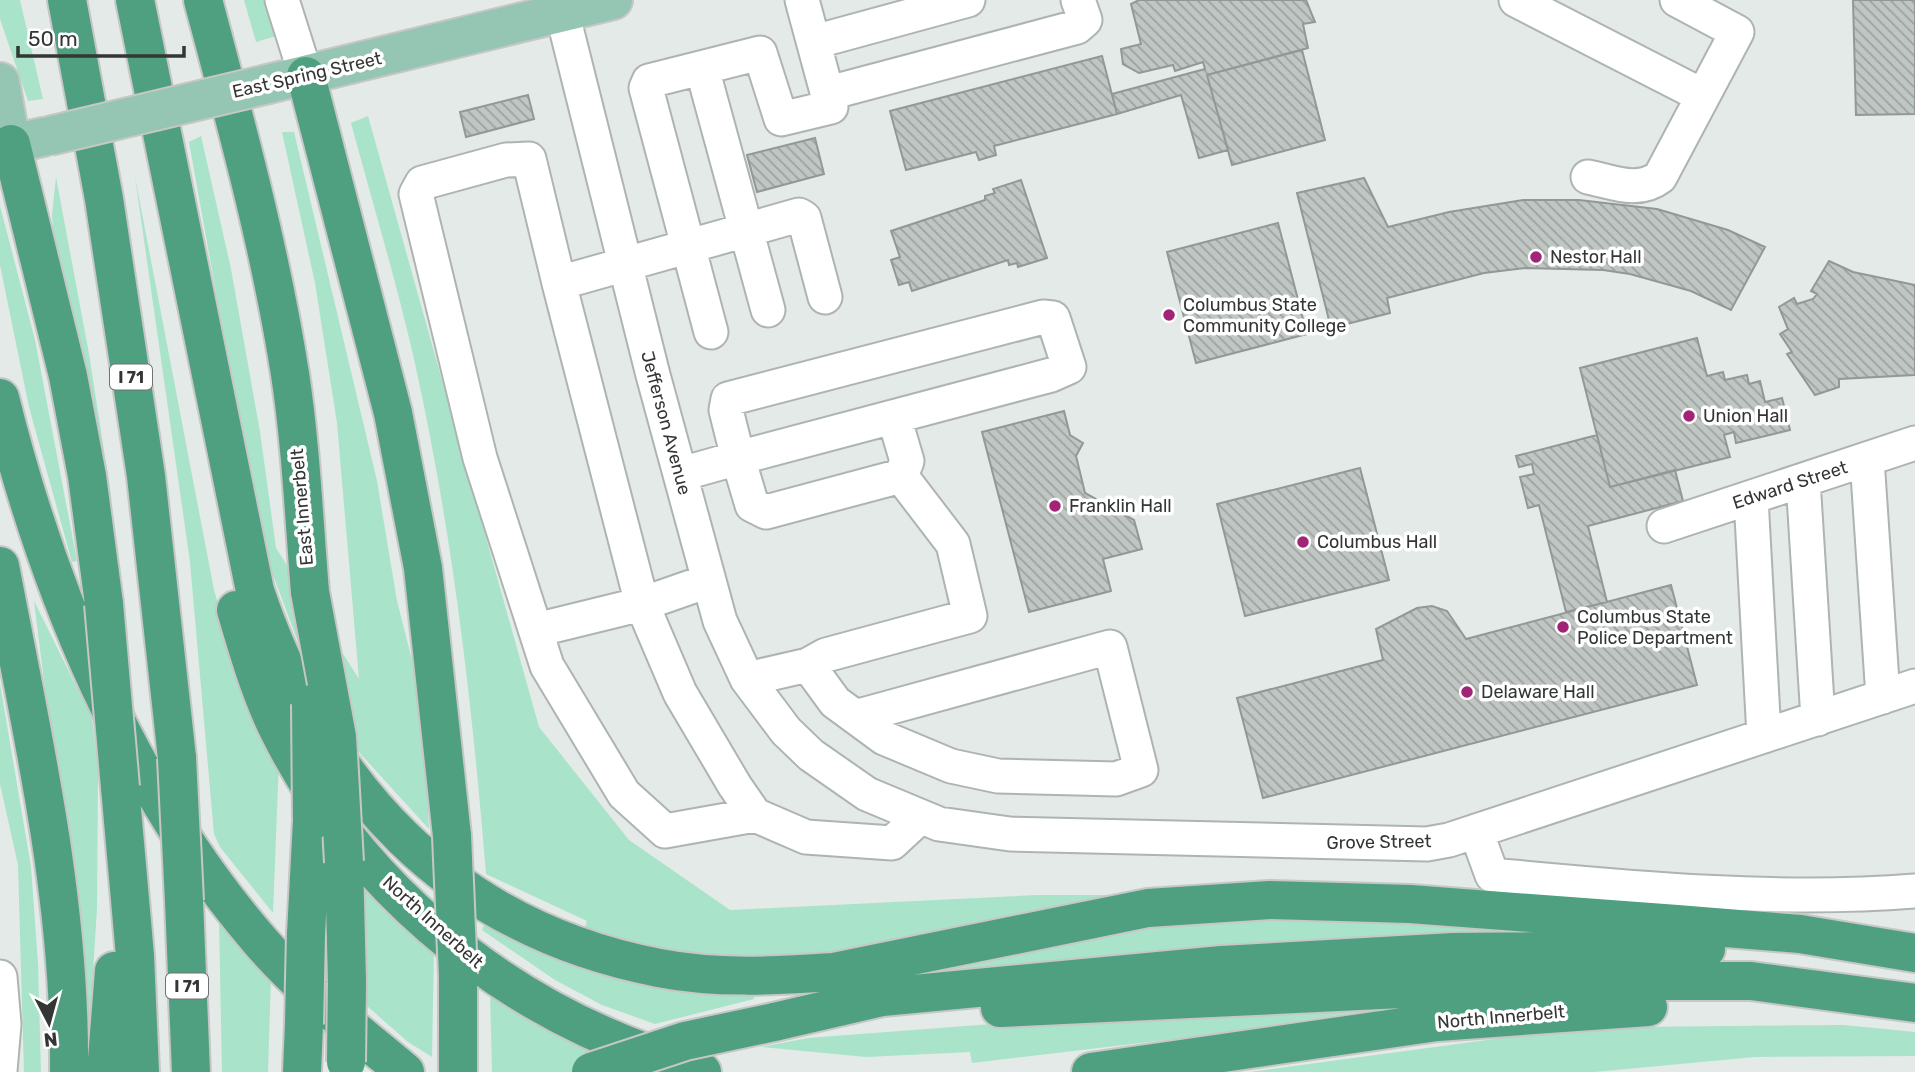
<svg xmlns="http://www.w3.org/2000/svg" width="1915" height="1072" font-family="Rubik,sans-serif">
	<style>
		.green { fill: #a9e3ca }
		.building { fill: url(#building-back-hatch); stroke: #929896; stroke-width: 2 }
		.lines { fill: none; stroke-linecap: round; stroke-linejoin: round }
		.minor-casing { stroke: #adb4b1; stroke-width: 37 }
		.major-casing { stroke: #c6c7c6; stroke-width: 42 }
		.highway-casing { stroke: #c6c7c6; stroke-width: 42 }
		.minor { stroke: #fff; stroke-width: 33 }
		.major { stroke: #95c6b3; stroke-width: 38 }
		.highway { stroke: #4fa081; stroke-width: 38 }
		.major-bridge-casing { stroke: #c6c7c6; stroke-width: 42; stroke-linecap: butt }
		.highway-bridge-casing { stroke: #c6c7c6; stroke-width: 42; stroke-linecap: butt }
		.major-bridge { stroke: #95c6b3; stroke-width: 38 }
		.highway-bridge { stroke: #4fa081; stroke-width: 38 }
		.poi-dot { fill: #a22476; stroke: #fff; stroke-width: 2.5 }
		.labels { text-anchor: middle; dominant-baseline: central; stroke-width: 7; stroke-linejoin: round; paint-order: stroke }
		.shield { fill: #fff; stroke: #707271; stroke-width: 2 }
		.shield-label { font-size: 16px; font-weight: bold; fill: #333634 }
		.street-label { font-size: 18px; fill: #333634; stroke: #fff }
		.poi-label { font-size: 18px; fill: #333634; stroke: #fff; text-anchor: start }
	</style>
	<defs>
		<pattern id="building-back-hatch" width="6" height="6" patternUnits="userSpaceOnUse" patternTransform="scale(1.75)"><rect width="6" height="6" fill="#c0c6c3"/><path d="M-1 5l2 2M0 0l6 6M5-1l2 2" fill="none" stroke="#9da29f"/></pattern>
	</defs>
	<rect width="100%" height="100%" fill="#e3eae7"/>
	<path class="green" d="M 0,0 L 20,0 L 43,99 L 28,101 L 0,19 Z
		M 244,0 L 265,0 L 276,36 L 256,42 Z
		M 368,116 L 539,727 L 629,840 L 730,910 L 1037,895 L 1111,895 C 980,925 844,966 708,960 C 674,958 619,939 584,931 L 587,921 L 486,874 C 472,700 452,529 414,359 C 396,280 372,201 351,123 Z
		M 282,132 L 294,132 L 377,481 L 397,601 L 423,703 L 429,829 L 357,750 L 301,650 L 266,556 L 250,482 L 189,142 L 201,136 L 231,269 L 260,432 L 276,548 L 359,679 L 337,423 L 315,283 Z
		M 56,177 L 89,354 L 112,502 L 84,362 L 54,239 L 52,215 Z
		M 135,177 L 214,590 L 233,654 L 279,760 L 273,913 L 220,847 L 214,834 L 190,562 Z
		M 0,206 L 35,340 L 77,561 L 72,562 L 29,407 L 0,265 Z
		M 34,601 L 92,718 L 98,769 L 97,908 L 88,1050 L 84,958 L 75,869 L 50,729 Z
		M 0,684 L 31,867 L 38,964 L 41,1072 L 24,1072 L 18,865 L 0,784 Z
		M 361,874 L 434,947 L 432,1057 L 408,1042 L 366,1005 Z
		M 1251,912 L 1559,934 L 874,981 L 1126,922 Z
		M 219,920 L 271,978 L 268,1072 L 222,1072 Z
		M 486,921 L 755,992 L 754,999 L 655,1024 L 602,1005 L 555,980 L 482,930 Z
		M 490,990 L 643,1072 L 492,1072 Z
		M 1356,1006 L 1357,1012 L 1200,1036 L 972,1063 L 970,1052 L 866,1057 L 761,1047 L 808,1038 L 1058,1019 Z
		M 1844,1025 L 1915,1032 L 1915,1056 L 1755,1057 L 1594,1072 L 1250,1072 L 1538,1033 L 1631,1027 Z"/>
	<path class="building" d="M 1139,0 L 1306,0 L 1315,22 L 1303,24 L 1308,48 L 1207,75 L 1228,150 L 1199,158 L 1181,95 L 1117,114 L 1112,94 L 1205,69 L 1203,62 L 1175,71 L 1173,65 L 1139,73 L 1123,64 L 1121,49 L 1141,44 L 1131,4 Z
		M 1853,0 L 1915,0 L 1915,114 L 1856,115 Z
		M 1302,50 L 1325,140 L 1232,165 L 1207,75 Z
		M 1102,56 L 1117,114 L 994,146 L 996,155 L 979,160 L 976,152 L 906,170 L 890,111 Z
		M 528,95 L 534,119 L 466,137 L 460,112 Z
		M 815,138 L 824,174 L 757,192 L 747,155 Z
		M 1364,178 L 1388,227 L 1449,212 L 1523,200 L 1579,200 L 1657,209 L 1728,230 L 1765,247 L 1731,310 L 1691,291 L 1630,274 L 1603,270 L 1525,268 L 1484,273 L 1387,298 L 1390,313 L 1331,328 L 1297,193 Z
		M 1021,180 L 1047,258 L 1018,267 L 1017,263 L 1009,265 L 1008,260 L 912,291 L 909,282 L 899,285 L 891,260 L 900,257 L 891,231 L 985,200 L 985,196 L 995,193 L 993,189 Z
		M 1278,223 L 1307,334 L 1196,363 L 1167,252 Z
		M 1829,261 L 1853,272 L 1915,285 L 1915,375 L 1839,379 L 1839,387 L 1815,395 L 1787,354 L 1792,352 L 1780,334 L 1788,329 L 1779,307 L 1794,298 L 1797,304 L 1813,299 L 1817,294 L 1811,291 Z
		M 1697,338 L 1707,376 L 1723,372 L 1725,380 L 1747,375 L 1749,384 L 1760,381 L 1765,402 L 1782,398 L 1790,430 L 1736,443 L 1734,432 L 1724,435 L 1730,457 L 1610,487 L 1580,368 Z
		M 1064,411 L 1070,435 L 1083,443 L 1076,456 L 1085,493 L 1134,520 L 1142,549 L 1103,559 L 1111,591 L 1029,612 L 982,432 Z
		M 1597,435 L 1610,487 L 1675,470 L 1683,501 L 1588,526 L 1607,602 L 1566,612 L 1539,505 L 1528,508 L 1520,477 L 1534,474 L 1532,464 L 1519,467 L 1516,456 Z
		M 1360,468 L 1389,580 L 1245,616 L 1217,504 Z
		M 1671,585 L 1697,685 L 1263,798 L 1237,698 L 1383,660 L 1376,629 L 1417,608 L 1432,606 L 1447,611 L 1466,639 Z"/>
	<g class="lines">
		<g class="minor-casing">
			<path id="minor" d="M 282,0 L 306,76
				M 559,0 L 653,375 L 720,621 L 747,679 L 786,731 L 811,755 L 867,794 L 939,824 L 1010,834 L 1427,844 L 1449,840 L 1915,686
				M 1516,0 L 1703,96
				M 814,42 L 968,0
				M 702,68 L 768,310
				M 829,93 L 1077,27 L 1085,20 L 1078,0
				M 1588,177 C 1613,182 1638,194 1660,177 L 1737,32 L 1677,0
				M 559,283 L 642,604 L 680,693 L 735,786 L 755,815 L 806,837 L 892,843 L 919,818
				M 1043,317 L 1053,318 L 1069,367 L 1051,375 L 738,458 L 726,410 L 728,399 Z
				M 711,332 L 646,88 L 649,81 L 760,53 L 781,119 L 831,107 L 802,0
				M 894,417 L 907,461 L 901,476
				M 1867,459 L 1883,697
				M 681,474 L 738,458 L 752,505 L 766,512 L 901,476 L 953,544 L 970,616 L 826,655 L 808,665
				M 1803,480 L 1818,719
				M 1751,498 L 1764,736
				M 1664,526 L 1915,443
				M 536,630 L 642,604 L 708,581
				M 747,679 L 808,665 L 835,702 L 884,738 L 951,766 L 998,776 L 1116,779 L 1141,770 L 1110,647 L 855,717
				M 755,815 L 665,831 L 624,794 L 547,666 L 480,458 L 416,194 L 422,183 L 506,160 L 529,159 L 559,283 L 799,215 L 804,218 L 825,297
				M 1476,831 L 1492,875 C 1631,888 1775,902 1915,891
				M 0,977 L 4,1024 L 0,1071"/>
		</g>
		<g class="major-casing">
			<path id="major" d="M 0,82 L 11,144 L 43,137
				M 268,84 L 613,0"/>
		</g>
		<g class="highway-casing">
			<path id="highway" d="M 67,0 L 104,199 L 146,476 L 177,758
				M 135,0 L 255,591 C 321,787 450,928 659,968 C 715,979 776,976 833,972 L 1148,908 L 1270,900 L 1410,904 L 1677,924 L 1800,934 L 1915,953
				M 203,0 C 236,124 270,247 290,374 C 301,446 304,520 310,592
				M 306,76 L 393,413 L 423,568 L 452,836
				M 11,144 L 68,376 L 87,476 L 104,604
				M 0,398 C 48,591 129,789 260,941 C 302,990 356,1031 405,1072
				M 0,566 C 32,734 71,900 69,1072
				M 236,610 C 248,651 260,693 279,731 C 354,881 490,996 647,1053 C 665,1059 683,1067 702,1072
				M 120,787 L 135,956 L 140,1072
				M 344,862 L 347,982
				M 184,901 L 191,1072
				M 306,934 L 312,821
				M 1000,1008 L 1444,987 L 1659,981 L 1751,981 L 1915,1003
				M 774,1022 L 882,997 L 1222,965 L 1454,952 L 1706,949
				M 106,1072 L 114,971
				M 302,1072 L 304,1024
				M 458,1072 L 458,975
				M 1091,1072 L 1437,1022 L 1648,1007"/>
		</g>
		<use href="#minor" class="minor"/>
		<use href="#major" class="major"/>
		<use href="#highway" class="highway"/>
		<g class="major-bridge-casing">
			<path id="major-bridge" d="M 49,136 L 268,84"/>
		</g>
		<g class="highway-bridge-casing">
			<path id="highway-bridge" d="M 310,592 L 337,737 L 344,862
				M 104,604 L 120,787
				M 311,704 L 312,821
				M 177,758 L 184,901
				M 452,836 L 458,975
				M 304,1024 L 306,934
				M 346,1062 L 347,982
				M 591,1072 L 685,1041 L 774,1022"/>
		</g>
		<use href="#major-bridge" class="major-bridge"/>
		<use href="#highway-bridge" class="highway-bridge"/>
	</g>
	<g class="poi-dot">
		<circle cx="1536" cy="257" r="7"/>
		<circle cx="1169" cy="315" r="7"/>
		<circle cx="1689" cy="416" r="7"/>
		<circle cx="1055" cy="506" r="7"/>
		<circle cx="1303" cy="542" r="7"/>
		<circle cx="1563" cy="627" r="7"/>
		<circle cx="1467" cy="692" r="7"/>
	</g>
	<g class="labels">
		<g class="shield">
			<rect x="110" y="364.5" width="42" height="25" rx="5"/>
			<rect x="166" y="973.5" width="42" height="25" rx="5"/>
		</g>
		<g class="shield-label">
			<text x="131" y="377">I 71</text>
			<text x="187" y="986">I 71</text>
		</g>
		<g class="street-label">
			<text transform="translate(307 75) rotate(-13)">East Spring Street</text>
			<text transform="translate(666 423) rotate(75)">Jefferson Avenue</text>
			<text transform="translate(1790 485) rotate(-18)">Edward Street</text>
			<text transform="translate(302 507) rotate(-95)">East Innerbelt</text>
			<text transform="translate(1379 842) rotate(-1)">Grove Street</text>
			<text transform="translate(433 922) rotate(42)">North Innerbelt</text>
			<text transform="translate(1501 1017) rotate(-5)">North Innerbelt</text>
		</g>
		<g class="poi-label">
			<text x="1550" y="257">Nestor Hall</text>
			<text x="1183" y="305">Columbus State<tspan x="1183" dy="21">Community College</tspan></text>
			<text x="1703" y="416">Union Hall</text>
			<text x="1069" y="506">Franklin Hall</text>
			<text x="1317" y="542">Columbus Hall</text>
			<text x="1577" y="617">Columbus State<tspan x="1577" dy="21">Police Department</tspan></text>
			<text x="1481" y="692">Delaware Hall</text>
		</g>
	</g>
	<g transform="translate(49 1023) rotate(174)" stroke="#ffffff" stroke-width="5" paint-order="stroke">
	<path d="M0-5L12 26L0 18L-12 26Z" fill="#333634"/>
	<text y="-10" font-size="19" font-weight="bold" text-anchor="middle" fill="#333634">N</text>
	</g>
	<path d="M18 46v10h166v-10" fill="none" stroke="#333634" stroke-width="3.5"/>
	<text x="28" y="46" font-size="21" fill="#333634" stroke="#ffffff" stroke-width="5" paint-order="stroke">50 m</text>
</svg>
